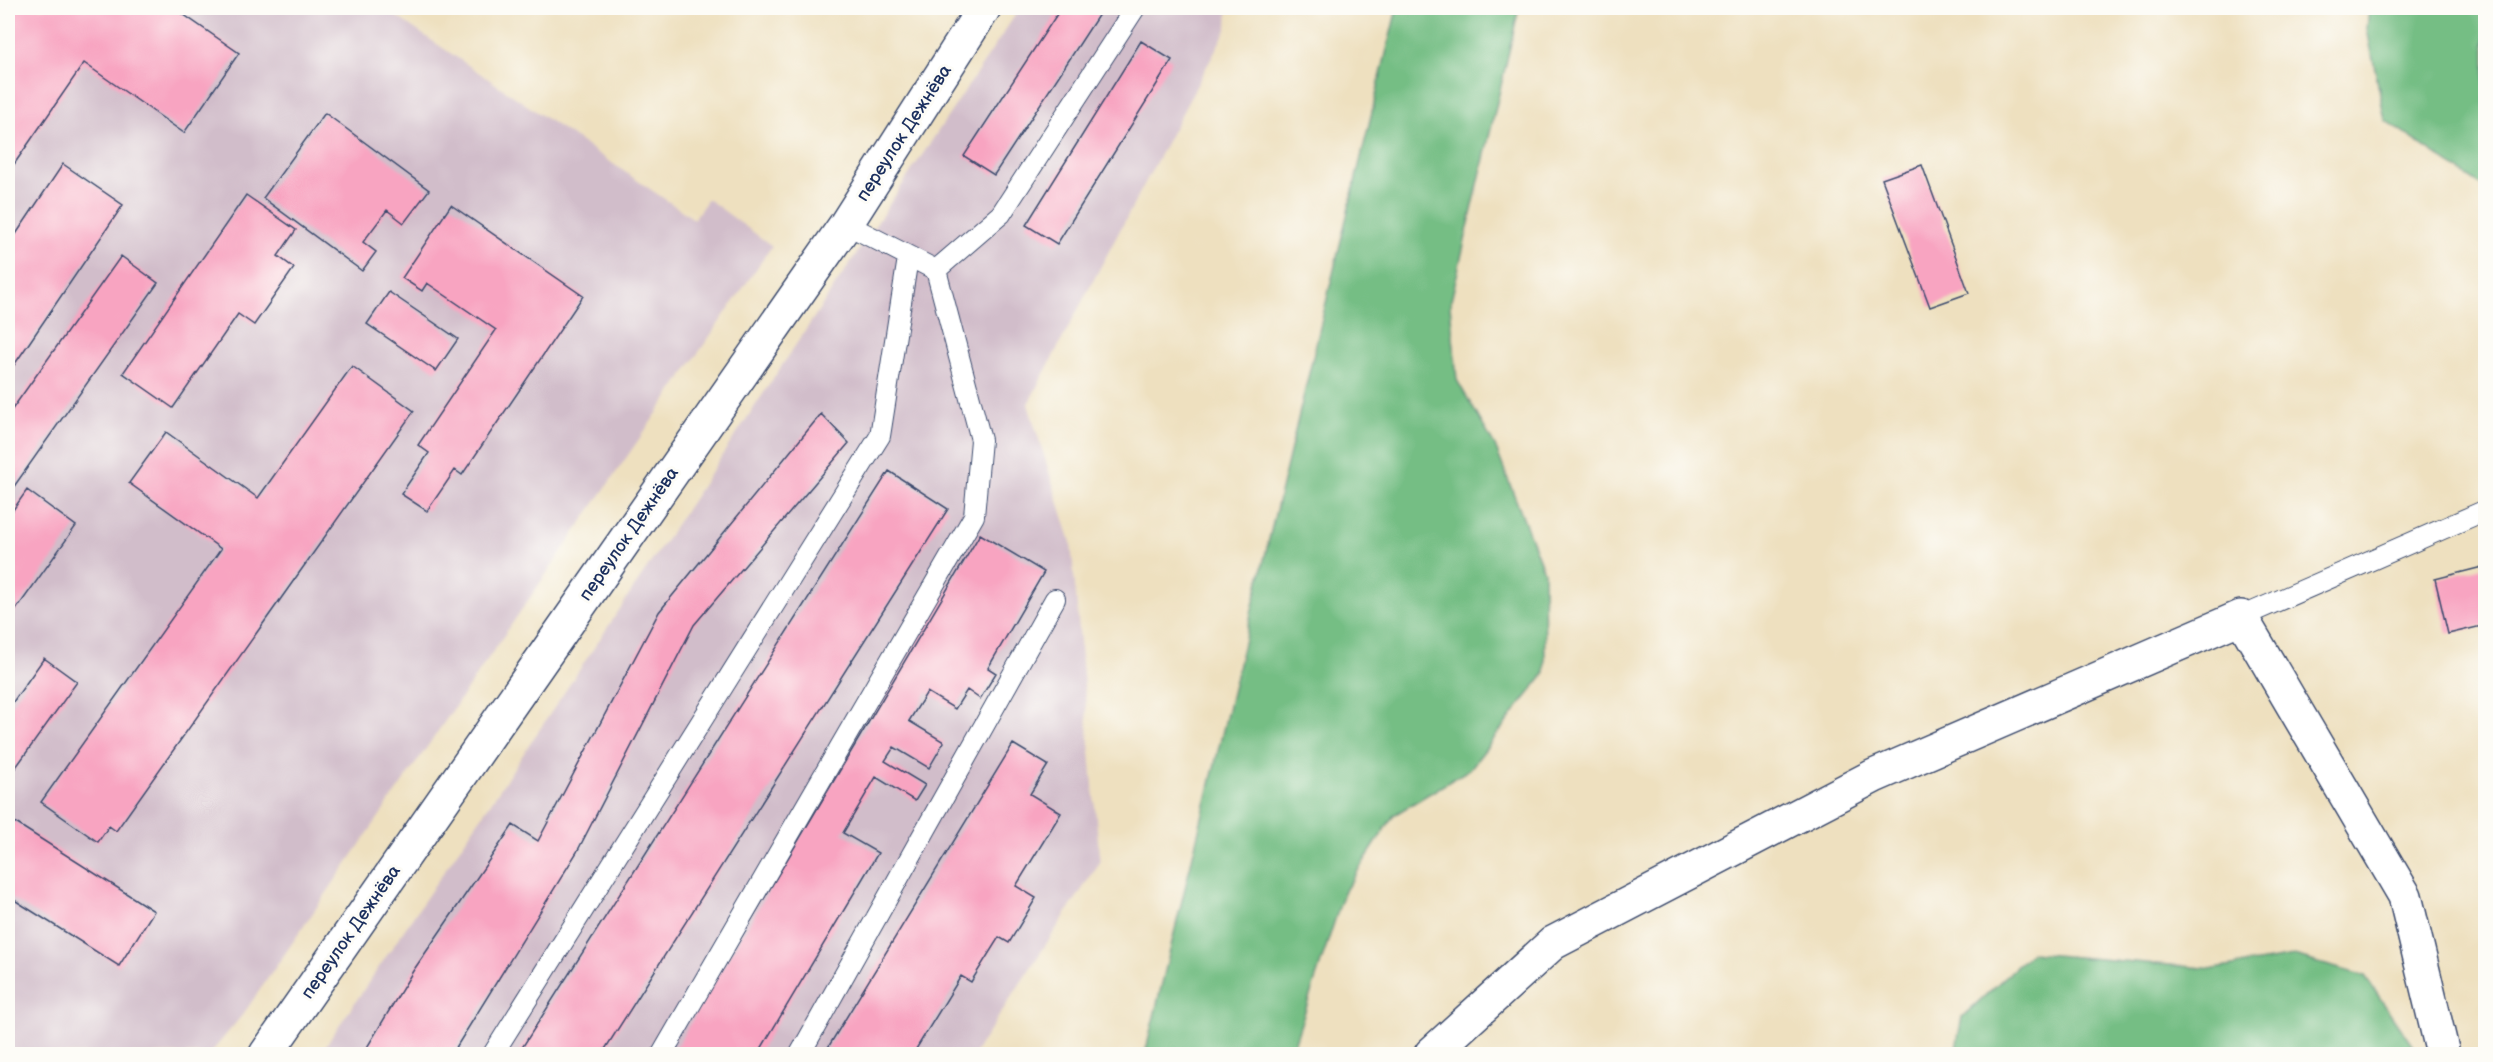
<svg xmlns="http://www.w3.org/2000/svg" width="2493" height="1062" font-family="'Balsamiq Sans',sans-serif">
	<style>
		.industrial { fill: #d1bdca }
		.forest { fill: #74be84; stroke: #487671; stroke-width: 1.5 }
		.building { fill: #f8a4c1 }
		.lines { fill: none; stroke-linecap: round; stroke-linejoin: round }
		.lane-casing { stroke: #3b4a6d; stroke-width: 22 }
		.street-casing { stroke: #3b4a6d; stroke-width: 36 }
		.lane { stroke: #fff; stroke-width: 20 }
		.street { stroke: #fff; stroke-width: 33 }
		.labels { text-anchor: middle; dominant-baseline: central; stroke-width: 6; stroke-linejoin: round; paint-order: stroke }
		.street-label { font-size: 18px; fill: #1b2f5e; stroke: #fdfcf7 }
	</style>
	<rect width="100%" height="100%" fill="#fdfcf7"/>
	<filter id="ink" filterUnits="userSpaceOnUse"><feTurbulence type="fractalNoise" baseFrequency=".0167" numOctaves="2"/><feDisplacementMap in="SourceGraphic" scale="12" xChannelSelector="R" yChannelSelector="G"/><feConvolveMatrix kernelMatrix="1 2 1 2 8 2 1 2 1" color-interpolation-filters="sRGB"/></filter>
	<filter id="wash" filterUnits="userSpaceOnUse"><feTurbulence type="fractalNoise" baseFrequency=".008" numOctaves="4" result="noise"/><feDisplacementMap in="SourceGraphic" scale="24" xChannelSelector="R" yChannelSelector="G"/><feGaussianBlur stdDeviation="1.35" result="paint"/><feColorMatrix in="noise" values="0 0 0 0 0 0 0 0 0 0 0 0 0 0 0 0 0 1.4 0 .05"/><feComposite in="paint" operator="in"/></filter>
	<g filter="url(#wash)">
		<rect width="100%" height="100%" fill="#eee0bf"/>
		<path class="industrial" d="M 8,8 L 384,8 L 694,219 L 708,199 L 772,246 L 244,1013 L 210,1054 L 8,1054 Z
			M 1020,8 L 1228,8 L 1227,28 L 1028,404 L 1071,542 L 1100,862 L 974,1054 L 320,1054 L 502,786 Z"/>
		<path class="forest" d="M 1397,8 L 1519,8 L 1450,305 L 1457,380 L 1495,446 L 1544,572 L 1545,673 L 1470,769 L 1394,815 L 1344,892 L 1291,1054 L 1145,1054 Z
			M 2369,8 L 2485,8 L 2485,188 L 2385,120 L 2367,29 Z
			M 2031,953 L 2215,969 L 2294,956 L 2365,976 L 2418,1054 L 1955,1054 L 1962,1017 Z"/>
		<g id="blocks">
			<path class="building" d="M 8,8 L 174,8 L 239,53 L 184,133 L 84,63 L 8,173 Z
				M 1061,8 L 1103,8 L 994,175 L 964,156 Z
				M 1141,41 L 1172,60 L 1057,244 L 1026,225 Z
				M 325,113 L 429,190 L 404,223 L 387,210 L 363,242 L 376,252 L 362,271 L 263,198 Z
				M 63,164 L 123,205 L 8,374 L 8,246 Z
				M 1922,165 L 1969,293 L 1930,307 L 1882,179 Z
				M 246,195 L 296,230 L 278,256 L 294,268 L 254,325 L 238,314 L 173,408 L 123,373 Z
				M 451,205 L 583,296 L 462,475 L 455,470 L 427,511 L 401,494 L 429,453 L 418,445 L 496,330 L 427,283 L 422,291 L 402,278 Z
				M 121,256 L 158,283 L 8,495 L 8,415 Z
				M 389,292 L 458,339 L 436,371 L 367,324 Z
				M 352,366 L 414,411 L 116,831 L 109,826 L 98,842 L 41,802 L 221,549 L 129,483 L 166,432 L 258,498 Z
				M 821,414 L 849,443 L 694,625 L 577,852 L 452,1054 L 363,1054 L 413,971 L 513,825 L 538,841 L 659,612 Z
				M 889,471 L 948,509 L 602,1054 L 518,1054 Z
				M 27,490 L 76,526 L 8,621 L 8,517 Z
				M 980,534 L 1044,572 L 988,668 L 996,673 L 980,699 L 967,690 L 955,709 L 927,692 L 909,721 L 944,742 L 929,768 L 894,747 L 885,761 L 925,785 L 915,801 L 876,777 L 843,833 L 878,853 L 758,1054 L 672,1054 Z
				M 2486,566 L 2486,625 L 2448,634 L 2435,579 Z
				M 44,658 L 77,682 L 14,770 L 8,765 L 8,709 Z
				M 1013,744 L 1048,765 L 1030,794 L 1061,813 L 1016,886 L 1036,898 L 1009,943 L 999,937 L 971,982 L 961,976 L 913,1054 L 824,1054 Z
				M 8,818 L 154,911 L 119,966 L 8,896 Z"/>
		</g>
	</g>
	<g filter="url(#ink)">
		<use href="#blocks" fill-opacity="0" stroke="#3b4a6d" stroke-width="1.5"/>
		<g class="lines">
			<g class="lane-casing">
				<path id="lane" d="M 936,270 L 1001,214 L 1135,8
					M 2241,617 L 2486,510
					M 493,1054 L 880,436 L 908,258
					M 662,1054 L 974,516 L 981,440 L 936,270 L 846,224
					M 800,1054 L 1055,599"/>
			</g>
			<g class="street-casing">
				<path id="street" d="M 266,1054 L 846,224 L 984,8
					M 1431,1054 L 1553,943 L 1874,776 L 2241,617 L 2405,896 L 2443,1054"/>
			</g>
			<use href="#lane" class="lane"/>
			<use href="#street" class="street"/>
		</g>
	</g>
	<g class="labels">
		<g class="street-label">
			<text transform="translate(904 133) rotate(-57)">переулок Дежнёва</text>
			<text transform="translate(629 534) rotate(-55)">переулок Дежнёва</text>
			<text transform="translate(351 932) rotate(-55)">переулок Дежнёва</text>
		</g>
	</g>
	<rect width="2493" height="1062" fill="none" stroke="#fdfcf7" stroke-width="30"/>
</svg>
